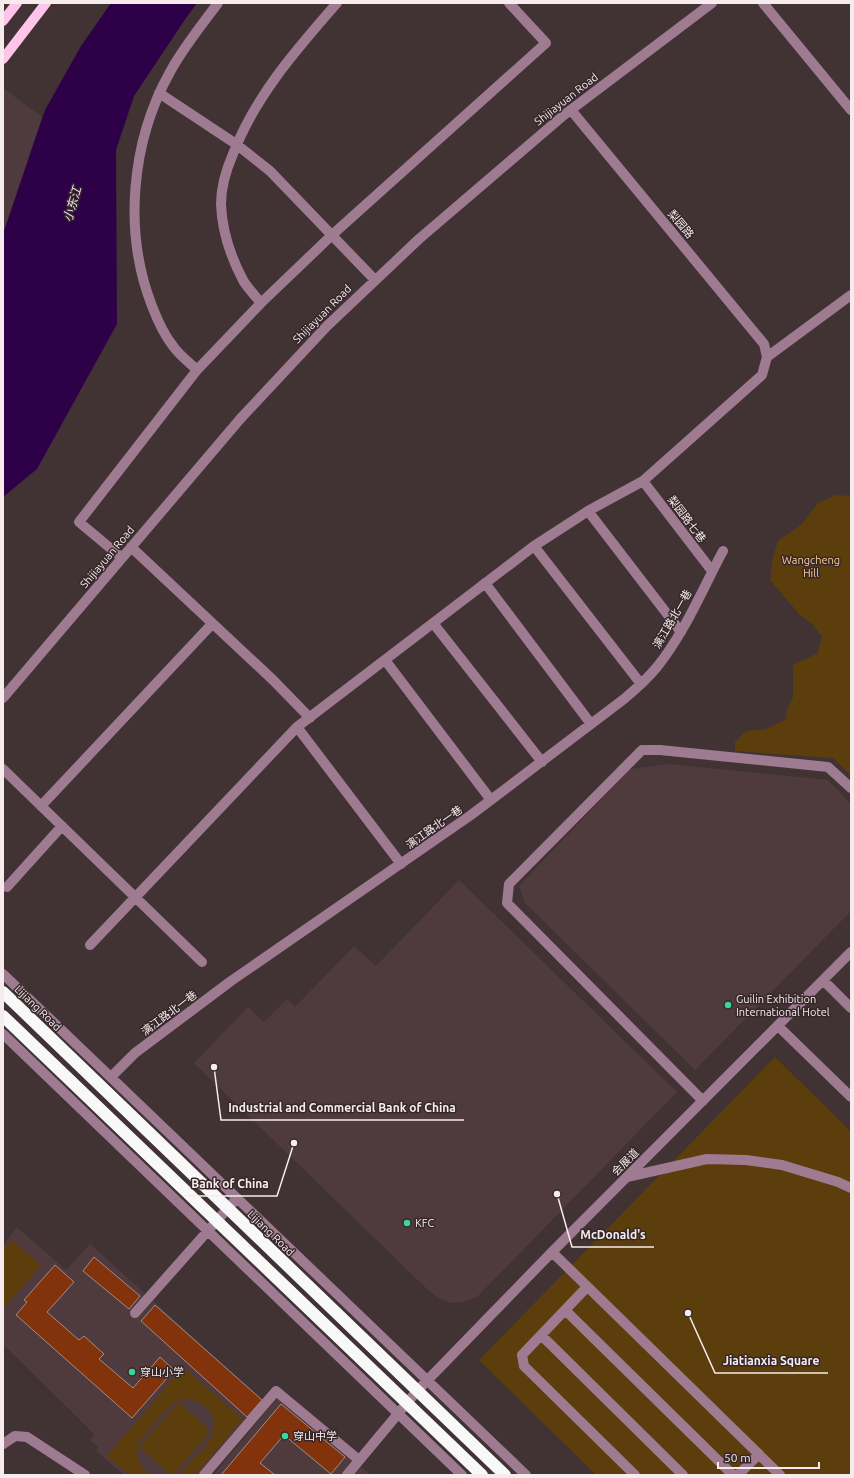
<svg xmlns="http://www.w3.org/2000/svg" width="854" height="1478" font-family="Ubuntu,'Noto Sans SC',sans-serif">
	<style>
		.built { fill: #4f3b3d }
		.green { fill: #5c3e0d }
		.water { fill: #2e0048 }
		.building { fill: #82330b; stroke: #9e8e88 }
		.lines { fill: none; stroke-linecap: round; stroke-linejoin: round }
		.minor { stroke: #9f7b92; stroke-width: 10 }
		.major { stroke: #fec4ea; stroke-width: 10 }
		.highway { stroke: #f8f8f8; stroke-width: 12 }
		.poi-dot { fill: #3bd4a4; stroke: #36282a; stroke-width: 1.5 }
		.labels { text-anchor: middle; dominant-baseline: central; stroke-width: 3; stroke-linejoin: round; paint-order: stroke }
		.street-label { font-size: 11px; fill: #f6eced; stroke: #36282a }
		.park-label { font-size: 11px; fill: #fbce94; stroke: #36282a }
		.poi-label { font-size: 11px; fill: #f6eced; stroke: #36282a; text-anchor: start }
		.water-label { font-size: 12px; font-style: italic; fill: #eae0f4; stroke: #36282a }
		.leader { fill: none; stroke: #f6eced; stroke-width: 1.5 }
		.callout-dot { fill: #f6eced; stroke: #36282a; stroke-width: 1.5 }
		.callout-label { font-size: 12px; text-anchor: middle; font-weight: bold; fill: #f6eced; stroke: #36282a; stroke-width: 3; stroke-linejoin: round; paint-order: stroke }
	</style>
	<rect width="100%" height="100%" fill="#413234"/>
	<path class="built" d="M 3,88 L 42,117 L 3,234 Z
		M 669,764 L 828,780 L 851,804 L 851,911 L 695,1070 L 525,903 L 519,886 L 630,769 Z
		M 459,880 L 677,1092 L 477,1297 L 464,1302 L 450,1303 L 438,1298 L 428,1290 L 194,1063 L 248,1007 L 264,1022 L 287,999 L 295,1007 L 354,946 L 376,966 Z
		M 17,1227 L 66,1270 L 90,1244 L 263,1400 L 200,1475 L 124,1475 L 96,1451 L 98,1447 L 90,1440 L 94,1434 L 3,1344 L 3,1245 Z
		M 278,1397 L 371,1475 L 213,1475 Z"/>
	<path class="green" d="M 836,495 L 851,496 L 851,775 L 833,758 L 735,751 L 735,742 L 746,731 L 766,729 L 786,719 L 787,710 L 793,697 L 793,665 L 818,653 L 822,636 L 812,624 L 800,615 L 770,580 L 773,557 L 778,541 L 801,525 L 818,503 Z
		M 775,1057 L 851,1132 L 851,1475 L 596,1475 L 479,1360 Z
		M 11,1240 L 41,1265 L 3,1309 L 3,1250 Z
		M 183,1367 L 243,1419 L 195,1475 L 178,1475 C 186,1466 208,1445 212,1436 C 222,1413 196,1392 175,1402 C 167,1406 147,1433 140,1441 C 134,1453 139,1467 150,1475 L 129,1475 L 107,1456 Z
		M 179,1402 L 211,1431 L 173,1475 L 171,1475 L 139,1447 Z"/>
	<path class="water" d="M 111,3 L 197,3 L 186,18 L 134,96 L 116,150 L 117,324 L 37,469 L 3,497 L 3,234 L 45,110 L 81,46 Z"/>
	<path class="building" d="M 94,1257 L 140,1296 L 129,1309 L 83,1271 Z
		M 55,1265 L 74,1282 L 47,1312 L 79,1340 L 84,1336 L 104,1354 L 99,1359 L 133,1388 L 160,1357 L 174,1370 L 132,1418 L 16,1315 L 27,1302 L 24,1300 Z
		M 155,1305 L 262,1400 L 247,1417 L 141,1321 Z
		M 281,1404 L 345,1457 L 331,1474 L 284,1435 L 260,1463 L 275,1475 L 221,1475 Z"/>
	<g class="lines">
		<path class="minor" d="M 763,3 L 851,110
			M 159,93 L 236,144 L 270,171 L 375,280
			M 571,110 L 764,344 L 767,357
			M 261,303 C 255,296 249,289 244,282 C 231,258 222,231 221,204 C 221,187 226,170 233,154 C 255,96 297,49 337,3
			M 197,370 C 189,362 179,355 173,346 C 164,335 157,319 152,306 C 123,232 131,142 170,72 C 183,48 201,26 218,3
			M 643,481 L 712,571
			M 588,511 L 681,632
			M 534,546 L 641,684
			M 131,547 L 273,680 L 310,718
			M 122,558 L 79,522 L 197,370 L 261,303 L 332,235 L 546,43 L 509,3
			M 485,583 L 591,724
			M 433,623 L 542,762
			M 385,660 L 491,800
			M 3,698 L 241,418 L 327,326 L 419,239 L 564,115 L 712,3
			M 297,727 L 401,864
			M 3,769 L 202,962
			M 41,806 L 212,624
			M 7,887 L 62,826
			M 90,945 L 297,727 L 534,546 L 588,511 L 643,481 L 762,375 L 767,357 L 851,295
			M 3,974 L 526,1475
			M 823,980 L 851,1008
			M 778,1026 L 851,1097
			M 3,1034 L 462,1475
			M 111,1077 L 135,1053 L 231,981 L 471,815 L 624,699 C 636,689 647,679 657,667 C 685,632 702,590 723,551
			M 703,1101 L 507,903 L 509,884 L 642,750 L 660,750 L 828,767 L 851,788
			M 627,1177 L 707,1159 L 746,1160 L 782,1165 L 838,1182 L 851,1188
			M 552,1252 L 780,1475
			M 587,1287 L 522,1355 L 524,1366 L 635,1475
			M 565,1310 L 733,1475
			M 135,1313 L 237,1198
			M 541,1335 L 683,1475
			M 3,1444 L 15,1436 L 27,1437 L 85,1475
			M 204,1475 L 276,1391 L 359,1460
			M 347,1475 L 417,1391 L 552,1252 L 851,952
			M 738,1475 L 759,1454"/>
		<path class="major" d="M 3,21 L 17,3
			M 3,59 L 46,3"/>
		<path class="highway" d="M 3,992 L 505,1475
			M 3,1016 L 482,1475"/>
	</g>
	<g class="poi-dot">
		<circle cx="728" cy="1005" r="4"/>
		<circle cx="407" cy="1223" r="4"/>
		<circle cx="132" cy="1372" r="4"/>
		<circle cx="285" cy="1436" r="4"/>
	</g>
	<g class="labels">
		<g class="street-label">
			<text transform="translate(566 99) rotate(-38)">Shijiayuan Road</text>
			<text transform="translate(681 224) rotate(50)">梨园路</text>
			<text transform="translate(322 314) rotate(-45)">Shijiayuan Road</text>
			<text transform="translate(687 519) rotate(53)">梨园路七巷</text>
			<text transform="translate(107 557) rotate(-50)">Shijiayuan Road</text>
			<text transform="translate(672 619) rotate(-60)">漓江路北一巷</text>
			<text transform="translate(434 827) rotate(-35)">漓江路北一巷</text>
			<text transform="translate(38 1008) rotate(44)">Lijiang Road</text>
			<text transform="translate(169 1013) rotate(-37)">漓江路北一巷</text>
			<text transform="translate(625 1162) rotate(-45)">会展道</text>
			<text transform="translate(271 1233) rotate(44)">Lijiang Road</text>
		</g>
		<g class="park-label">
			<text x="811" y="560">Wangcheng<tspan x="811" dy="13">Hill</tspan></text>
		</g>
		<g class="poi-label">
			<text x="736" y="999">Guilin Exhibition<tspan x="736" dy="13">International Hotel</tspan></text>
			<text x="415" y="1223">KFC</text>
			<text x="140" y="1372">穿山小学</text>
			<text x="293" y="1436">穿山中学</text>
		</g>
		<g class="water-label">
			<text transform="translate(72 204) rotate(-74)">小东江</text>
		</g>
	</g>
	<path class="leader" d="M214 1067L221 1120H464M294 1143L277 1196H183M557 1194L572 1247H654M688 1313L715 1373H828"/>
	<g class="callout-dot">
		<circle cx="214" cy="1067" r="4"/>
		<circle cx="294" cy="1143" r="4"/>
		<circle cx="557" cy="1194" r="4"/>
		<circle cx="688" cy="1313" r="4"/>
	</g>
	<g class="callout-label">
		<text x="342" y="1112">Industrial and Commercial Bank of China</text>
		<text x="230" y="1188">Bank of China</text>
		<text x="613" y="1239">McDonald's</text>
		<text x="771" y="1365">Jiatianxia Square</text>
	</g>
	<rect width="854" height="1478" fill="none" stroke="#f6eced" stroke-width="8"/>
	<path d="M718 1462v6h101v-6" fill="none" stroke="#f6eced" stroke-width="2"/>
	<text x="724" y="1462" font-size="12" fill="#f6eced" stroke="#36282a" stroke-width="3" paint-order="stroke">50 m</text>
</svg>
